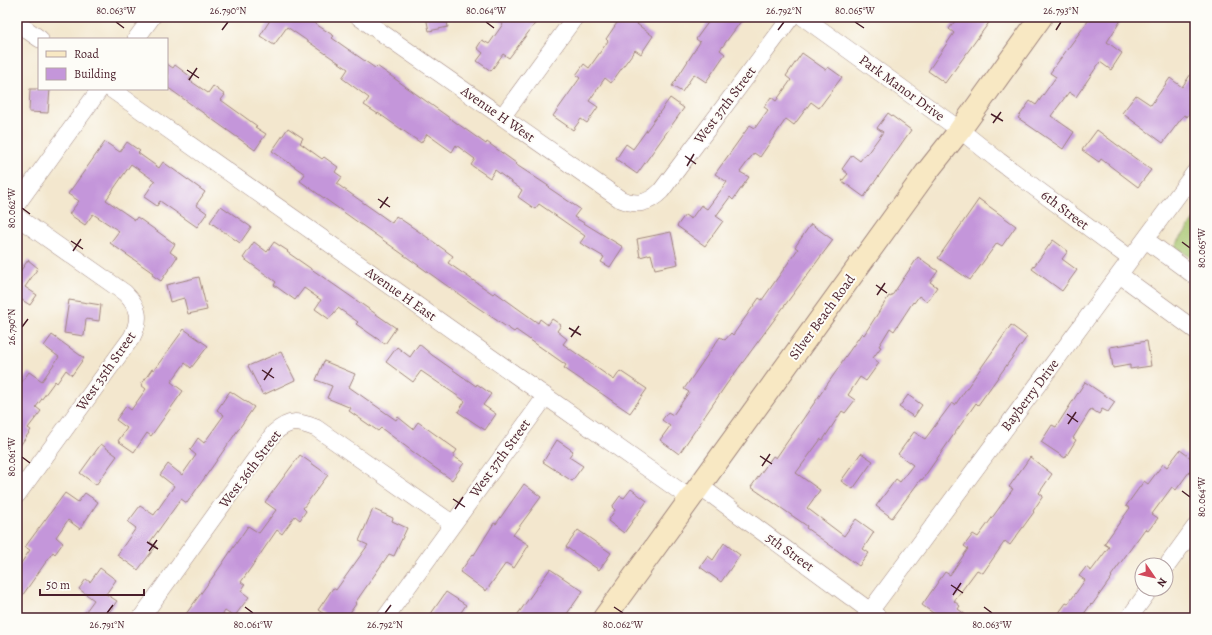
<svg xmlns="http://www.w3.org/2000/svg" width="1212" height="635" font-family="Alegreya,serif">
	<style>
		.green { fill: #a5c46c; stroke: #78724c }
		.building { fill: #c496da }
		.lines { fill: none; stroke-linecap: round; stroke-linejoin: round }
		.street-casing { stroke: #9e837c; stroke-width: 18 }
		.secondary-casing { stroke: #9e837c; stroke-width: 24 }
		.street { stroke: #fff; stroke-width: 17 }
		.secondary { stroke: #f8e8c3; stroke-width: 22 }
		.ticks { fill: none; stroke: #4a1f2b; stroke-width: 1.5 }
		.labels { text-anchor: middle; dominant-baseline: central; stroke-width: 4; stroke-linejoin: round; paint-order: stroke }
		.street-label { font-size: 14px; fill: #4a1f2b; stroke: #fdfcf7 }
		.neatline { fill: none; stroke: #4a1f2b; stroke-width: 1.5 }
		.ticks-label { font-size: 10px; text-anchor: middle; fill: #4a1f2b }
	</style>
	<rect width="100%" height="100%" fill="#fdfcf7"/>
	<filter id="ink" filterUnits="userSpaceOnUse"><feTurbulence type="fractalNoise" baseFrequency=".025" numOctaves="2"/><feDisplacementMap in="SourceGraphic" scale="8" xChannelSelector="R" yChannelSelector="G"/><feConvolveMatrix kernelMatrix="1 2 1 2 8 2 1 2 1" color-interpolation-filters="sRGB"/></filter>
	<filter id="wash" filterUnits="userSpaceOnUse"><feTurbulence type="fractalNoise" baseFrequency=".012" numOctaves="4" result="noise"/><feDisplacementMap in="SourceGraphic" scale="16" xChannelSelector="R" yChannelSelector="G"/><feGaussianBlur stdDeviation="0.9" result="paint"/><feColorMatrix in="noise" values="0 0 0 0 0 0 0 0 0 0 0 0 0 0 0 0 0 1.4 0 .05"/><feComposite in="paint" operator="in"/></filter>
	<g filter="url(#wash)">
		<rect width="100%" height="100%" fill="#f3e7ce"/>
		<path class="green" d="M 1195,218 L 1195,261 L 1175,246 Z"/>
		<g id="blocks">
			<path class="building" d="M 272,17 L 305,17 L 334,36 L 332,38 L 375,68 L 377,66 L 486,144 L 487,142 L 516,163 L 515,164 L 550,187 L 549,188 L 580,209 L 574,217 L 623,247 L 610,267 L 601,262 L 604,257 L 580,243 L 585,236 L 539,204 L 535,209 L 518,197 L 522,190 L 495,170 L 490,178 L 471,165 L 475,159 L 456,145 L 452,152 L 427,134 L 421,143 L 378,113 L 378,114 L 364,105 L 369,98 L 342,78 L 348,69 L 287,27 L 274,45 L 260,36 Z
				M 426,17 L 446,17 L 448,27 L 429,31 Z
				M 493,17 L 540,17 L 509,58 L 503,54 L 491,71 L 477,61 L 483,53 L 477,48 L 482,40 L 489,44 L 503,24 Z
				M 621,17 L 642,17 L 637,24 L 653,36 L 641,54 L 635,50 L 611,83 L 605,78 L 589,101 L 598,107 L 587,123 L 581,119 L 573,130 L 553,116 L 580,78 L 576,75 L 584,64 L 589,68 L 608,41 L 606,39 Z
				M 712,17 L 744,17 L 720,50 L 725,54 L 706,82 L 694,74 L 682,92 L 672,86 L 700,42 L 696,39 Z
				M 958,17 L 993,17 L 945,83 L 928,71 L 954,33 L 949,29 Z
				M 1091,17 L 1123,17 L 1107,42 L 1122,53 L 1111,70 L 1100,62 L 1076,97 L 1069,92 L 1051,116 L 1074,132 L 1063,149 L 1018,118 L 1030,101 L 1036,105 L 1056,77 L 1050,73 Z
				M 802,53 L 826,70 L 828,67 L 842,77 L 819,108 L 811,102 L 794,125 L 786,119 L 760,157 L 754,153 L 740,172 L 749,177 L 733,200 L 730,197 L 716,216 L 723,221 L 705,246 L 677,226 L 685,215 L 691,219 L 701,205 L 707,209 L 727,182 L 715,174 L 750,125 L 755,128 L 768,110 L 764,107 L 771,97 L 776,101 L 791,80 L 786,76 Z
				M 167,64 L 173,68 L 175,65 L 191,77 L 189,80 L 208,93 L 213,86 L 225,95 L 221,100 L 257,126 L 255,127 L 266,134 L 255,150 L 167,87 Z
				M 1195,68 L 1195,105 L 1187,117 L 1184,115 L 1163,143 L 1122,113 L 1136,95 L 1151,105 L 1170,78 L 1182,87 Z
				M 30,89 L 50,89 L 48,113 L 29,112 Z
				M 670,98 L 684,108 L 637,174 L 616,159 L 626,144 L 633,149 Z
				M 888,113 L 911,130 L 864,197 L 842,181 L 848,174 L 842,169 L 852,155 L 860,161 L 866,153 L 867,154 L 883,132 L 877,128 Z
				M 288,128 L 303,138 L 300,143 L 322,159 L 324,157 L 338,167 L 335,172 L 342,177 L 337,184 L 392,223 L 396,216 L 424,235 L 453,256 L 448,263 L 493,294 L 495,292 L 538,323 L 540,319 L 548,325 L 552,319 L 561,325 L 557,331 L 567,339 L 563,344 L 614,380 L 620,371 L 647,389 L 630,413 L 564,368 L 566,365 L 516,330 L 514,332 L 474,305 L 300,181 L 305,174 L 272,151 Z
				M 1097,130 L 1151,170 L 1138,187 L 1101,159 L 1099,162 L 1082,150 Z
				M 105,142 L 120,152 L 127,142 L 140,151 L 138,153 L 159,168 L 163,162 L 205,192 L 196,205 L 207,213 L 197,227 L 160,201 L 157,206 L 144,197 L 155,181 L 131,164 L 106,200 L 135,220 L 137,217 L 175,244 L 170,252 L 177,257 L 161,281 L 152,275 L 153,273 L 110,243 L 119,231 L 93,214 L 85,225 L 69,214 L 79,201 L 68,194 Z
				M 979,199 L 1016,226 L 1002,246 L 997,243 L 970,280 L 938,258 Z
				M 221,206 L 251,227 L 240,243 L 210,222 Z
				M 811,224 L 833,240 L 726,385 L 679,454 L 660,440 L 670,426 L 662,420 L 668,412 L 673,415 L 689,392 L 684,389 L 720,337 L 725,340 L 731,333 L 733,335 L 759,298 L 762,300 L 798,249 L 795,247 Z
				M 671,232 L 678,264 L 655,269 L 651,254 L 640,257 L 637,239 Z
				M 1053,240 L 1068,251 L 1062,259 L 1077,270 L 1062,291 L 1032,269 Z
				M 254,242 L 267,252 L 274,242 L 288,251 L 287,252 L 396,328 L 385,344 L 356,324 L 358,322 L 338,308 L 329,319 L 315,309 L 321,300 L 304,288 L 295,300 L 274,285 L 276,282 L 243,258 Z
				M 918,257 L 938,271 L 930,282 L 937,287 L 927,302 L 919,296 L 914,303 L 913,302 L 894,331 L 890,328 L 879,346 L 881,347 L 873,358 L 879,363 L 866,381 L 860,377 L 848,395 L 855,400 L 845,413 L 842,411 L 823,440 L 821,439 L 796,473 L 820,490 L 807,508 L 844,536 L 856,519 L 874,532 L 863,549 L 869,553 L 859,566 L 806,528 L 807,526 L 751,487 L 773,456 L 776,458 L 842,363 L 841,363 L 862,333 L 864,335 L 889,296 L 891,297 Z
				M 28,260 L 38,268 L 25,287 L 37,295 L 30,305 L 17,297 L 17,276 Z
				M 199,277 L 207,310 L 188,314 L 184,298 L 170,302 L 166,285 Z
				M 69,300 L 101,305 L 99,321 L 86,319 L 84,336 L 64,333 Z
				M 1011,325 L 1027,337 L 978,405 L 976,403 L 922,480 L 921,479 L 892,518 L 876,506 L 896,479 L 900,482 L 913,465 L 898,454 L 914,432 L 925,439 L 952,403 L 955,405 Z
				M 184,329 L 208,346 L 191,368 L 185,363 L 171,382 L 183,391 L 151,436 L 147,433 L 134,452 L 118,441 L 127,428 L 116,420 L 126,406 L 131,410 L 146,389 L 141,385 L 152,369 L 154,370 Z
				M 52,335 L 84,358 L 72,375 L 66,370 L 57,383 L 55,381 L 36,407 L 41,411 L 28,428 L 31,430 L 17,450 L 17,388 L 29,372 L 42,381 L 59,357 L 44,346 Z
				M 1147,341 L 1151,366 L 1130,369 L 1130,365 L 1113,368 L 1110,347 Z
				M 419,344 L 432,355 L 476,386 L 477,384 L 491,394 L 483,405 L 496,414 L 485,430 L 458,412 L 465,401 L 421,371 L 413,382 L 386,362 L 397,347 L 410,357 Z
				M 281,352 L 295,380 L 263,395 L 248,366 Z
				M 324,361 L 355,374 L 349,387 L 396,420 L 398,417 L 413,429 L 418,422 L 457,450 L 453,456 L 464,463 L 452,480 L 428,463 L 381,428 L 378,431 L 349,411 L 351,408 L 327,398 L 332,386 L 316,380 Z
				M 1085,382 L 1115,402 L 1108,412 L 1102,409 L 1099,414 L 1091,409 L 1073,438 L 1076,440 L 1065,458 L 1041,442 L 1052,425 L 1056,427 Z
				M 230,391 L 254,407 L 187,503 L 181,499 L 150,542 L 156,546 L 138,570 L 117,555 L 136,528 L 128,522 L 140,506 L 154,515 L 174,486 L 160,475 L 168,464 L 182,475 L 196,455 L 190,450 L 198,438 L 204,443 L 224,415 L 217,410 Z
				M 908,395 L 922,405 L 914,417 L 899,407 Z
				M 557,440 L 573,451 L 569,457 L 583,466 L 572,481 L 543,462 Z
				M 101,444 L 117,456 L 96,485 L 80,473 Z
				M 1180,450 L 1195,461 L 1195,464 L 1176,490 L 1172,487 L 1152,514 L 1158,518 L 1148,531 L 1145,529 L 1111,576 L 1112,577 L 1092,605 L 1091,604 L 1081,618 L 1055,618 L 1066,603 L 1068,604 L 1085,580 L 1079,576 L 1086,567 L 1091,571 L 1109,547 L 1104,544 L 1130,508 L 1126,506 L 1144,481 L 1148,484 L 1163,464 L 1167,467 Z
				M 861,453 L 873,461 L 853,489 L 841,481 Z
				M 300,455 L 328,475 L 303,508 L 306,511 L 300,520 L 295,516 L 282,534 L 277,530 L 241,582 L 245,585 L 241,591 L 249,597 L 234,617 L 225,611 L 220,618 L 183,618 L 220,567 L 248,526 L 259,533 L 276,510 L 265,502 Z
				M 1030,457 L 1052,474 L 1039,493 L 1043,496 L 1033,511 L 1034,512 L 1010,545 L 1005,541 L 983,573 L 977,570 L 954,601 L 960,606 L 958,609 L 970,618 L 940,618 L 922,605 L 945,572 L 950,575 L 968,549 L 964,546 L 973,534 L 978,537 L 1013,489 L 1009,487 Z
				M 524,484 L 541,497 L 513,535 L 529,545 L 514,568 L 506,563 L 486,591 L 460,572 L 473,554 L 474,555 L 494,523 L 496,524 Z
				M 631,489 L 647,501 L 624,533 L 608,521 L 615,510 L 612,507 L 620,496 L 624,498 Z
				M 65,493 L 78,502 L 85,493 L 98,502 L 80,529 L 68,520 L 56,537 L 63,543 L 55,554 L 53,552 L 17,603 L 17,569 L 30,550 L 25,547 Z
				M 373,509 L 393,518 L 392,521 L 407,528 L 394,556 L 389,554 L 355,603 L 356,604 L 346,618 L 321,618 L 324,614 L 318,610 L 333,588 L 336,590 L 368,545 L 359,541 Z
				M 578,530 L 611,553 L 599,570 L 566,547 Z
				M 724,543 L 740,555 L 721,582 L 700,567 L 708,556 L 713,560 Z
				M 100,568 L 116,580 L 106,594 L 117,601 L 105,618 L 99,614 L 96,618 L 81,618 L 94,600 L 79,589 L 86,579 L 90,582 Z
				M 550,569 L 583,591 L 564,618 L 515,618 Z
				M 446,592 L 466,605 L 457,618 L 428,618 Z"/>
		</g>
	</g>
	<g filter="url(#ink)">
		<use href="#blocks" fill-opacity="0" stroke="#9e837c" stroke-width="1"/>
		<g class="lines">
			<g class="street-casing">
				<path id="street" d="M 359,17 L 620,199 C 637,206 648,204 661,191 L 791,17
					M 803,17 L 960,130 L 999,161 L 1131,259
					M 17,23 L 40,39
					M 136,39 L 152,17
					M 111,89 L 691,499
					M 502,117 L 575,17
					M 17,204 L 100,89
					M 17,217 L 125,293 C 139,307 141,319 132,337 L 17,495
					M 1146,240 L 1195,276
					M 1120,275 L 1195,330
					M 700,486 L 878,617
					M 1166,567 L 1195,527
					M 141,618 L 274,433 C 290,419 297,421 316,428 L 453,524
					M 385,618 L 546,396
					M 865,618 L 1195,172
					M 1129,618 L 1150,589"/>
			</g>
			<g class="secondary-casing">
				<path id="secondary" d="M 604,618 L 926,173 L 960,130 L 1041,17"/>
			</g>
			<use href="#street" class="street"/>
			<use href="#secondary" class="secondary"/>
		</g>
	</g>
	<path class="ticks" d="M 116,22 L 124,28M 486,22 L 494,28M 855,22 L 864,28M 222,30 L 228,22M 778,30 L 784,22M 1056,30 L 1061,22M 187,70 L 199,78M 189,80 L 197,68M 991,114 L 1003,121M 993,123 L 1001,112M 685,156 L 696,164M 687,166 L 694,154M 378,199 L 390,207M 22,208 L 30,214M 380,208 L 388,197M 71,241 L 83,249M 1182,242 L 1190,248M 73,251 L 81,239M 876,285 L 887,293M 877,295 L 885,283M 22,327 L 28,319M 569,328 L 581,335M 571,337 L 579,326M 262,370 L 274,378M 264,380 L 272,368M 1067,414 L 1078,422M 1068,424 L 1076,412M 760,456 L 772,464M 22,457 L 30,463M 762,466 L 770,454M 1182,491 L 1190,497M 453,499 L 465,507M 455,509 L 463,497M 147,542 L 158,549M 149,551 L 157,540M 951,585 L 963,593M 953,595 L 961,583M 245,607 L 253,613M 614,607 L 623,613M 984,607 L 992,613M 107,613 L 113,605M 385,613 L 391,605"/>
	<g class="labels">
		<g class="street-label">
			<text transform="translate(902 88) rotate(36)">Park Manor Drive</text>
			<text transform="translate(725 105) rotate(-53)">West 37th Street</text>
			<text transform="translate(498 114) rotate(35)">Avenue H West</text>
			<text transform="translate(1065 210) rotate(37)">6th Street</text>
			<text transform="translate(401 294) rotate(35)">Avenue H East</text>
			<text transform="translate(822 317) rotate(-54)">Silver Beach Road</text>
			<text transform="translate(106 371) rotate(-55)">West 35th Street</text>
			<text transform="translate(1030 395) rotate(-53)">Bayberry Drive</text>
			<text transform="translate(500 458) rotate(-54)">West 37th Street</text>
			<text transform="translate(250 469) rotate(-53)">West 36th Street</text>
			<text transform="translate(790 552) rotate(36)">5th Street</text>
		</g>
	</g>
	<rect width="1212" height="635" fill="none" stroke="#fdfcf7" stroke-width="44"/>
	<rect x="38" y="38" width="130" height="52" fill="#fdfcf7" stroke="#b5a4a5"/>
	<rect x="46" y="51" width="20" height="6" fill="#f8e8c3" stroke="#b5a4a5"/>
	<text x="74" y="58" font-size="12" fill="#4a1f2b">Road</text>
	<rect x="46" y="68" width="20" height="12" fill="#c496da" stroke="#b5a4a5"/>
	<text x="74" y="78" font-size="12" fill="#4a1f2b">Building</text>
	<g transform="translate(1154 577) rotate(124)"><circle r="19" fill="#fdfcf7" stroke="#b5a4a5"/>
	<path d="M0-3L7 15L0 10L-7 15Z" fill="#d1495b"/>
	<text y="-6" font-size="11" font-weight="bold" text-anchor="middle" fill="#4a1f2b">N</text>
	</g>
	<path d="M40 589v6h104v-6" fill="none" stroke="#4a1f2b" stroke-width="2"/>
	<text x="46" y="589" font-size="12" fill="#4a1f2b" stroke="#fdfcf7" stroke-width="3" paint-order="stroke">50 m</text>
	<rect x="22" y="22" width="1168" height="591" class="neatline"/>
	<g class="ticks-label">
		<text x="116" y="14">80.063°W</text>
		<text x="228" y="14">26.790°N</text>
		<text x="486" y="14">80.064°W</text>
		<text x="784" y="14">26.792°N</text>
		<text x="855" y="14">80.065°W</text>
		<text x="1061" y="14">26.793°N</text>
		<text transform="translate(11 208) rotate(-90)" y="4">80.062°W</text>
		<text transform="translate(1201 248) rotate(-90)" y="4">80.065°W</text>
		<text transform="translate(11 327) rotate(-90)" y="4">26.790°N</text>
		<text transform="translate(11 457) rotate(-90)" y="4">80.061°W</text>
		<text transform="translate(1201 497) rotate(-90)" y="4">80.064°W</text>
		<text x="107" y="628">26.791°N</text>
		<text x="253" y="628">80.061°W</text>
		<text x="385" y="628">26.792°N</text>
		<text x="623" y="628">80.062°W</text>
		<text x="992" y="628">80.063°W</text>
	</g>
</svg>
